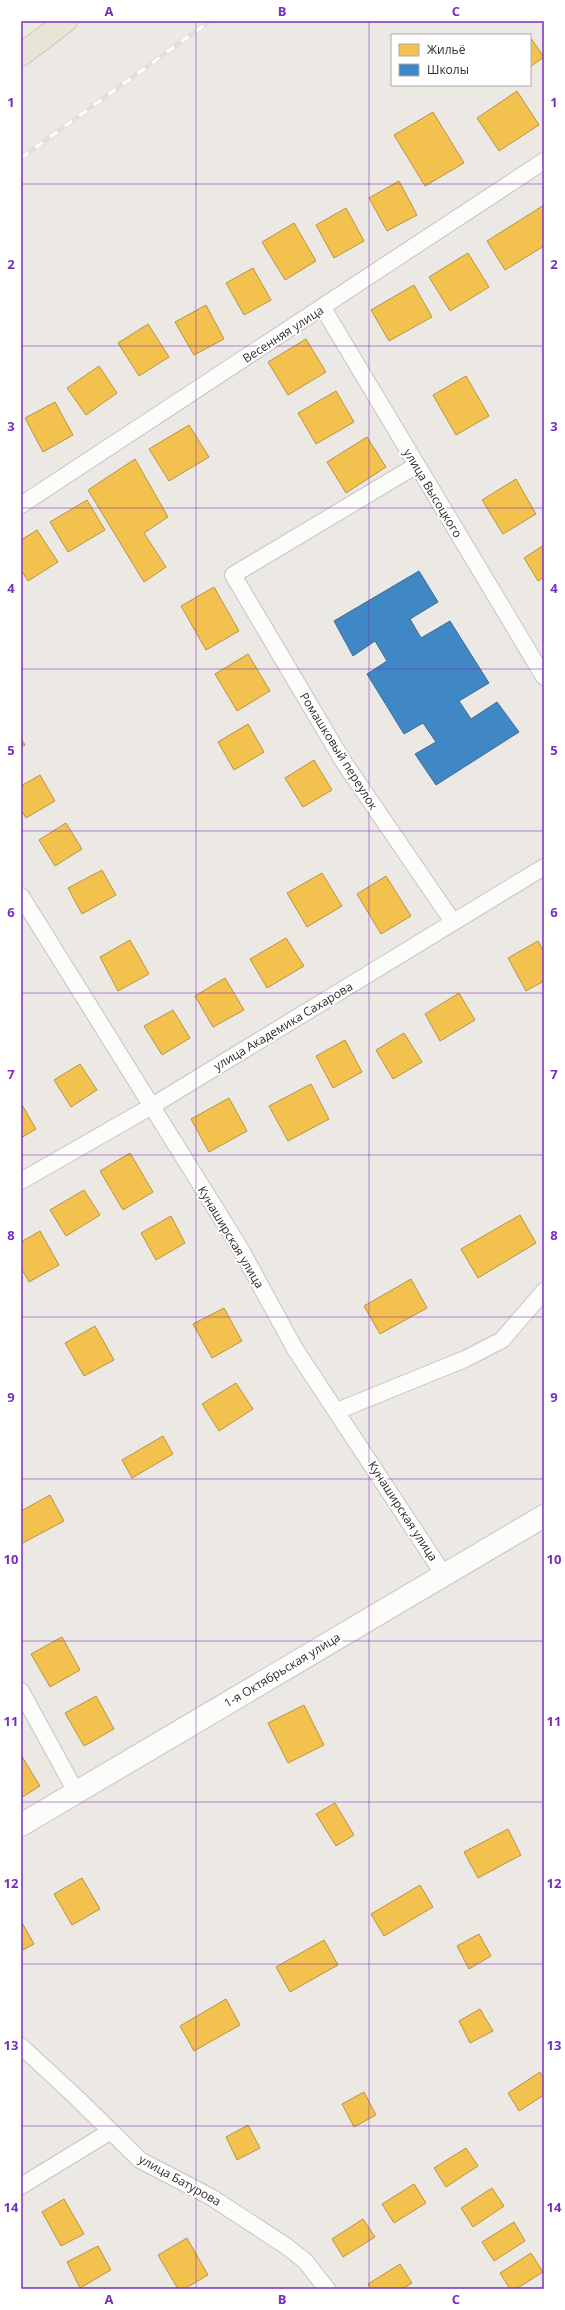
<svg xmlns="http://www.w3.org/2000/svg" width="565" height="2310" font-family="'Open Sans',sans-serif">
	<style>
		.homes { fill: #f2c14e; stroke: #b79544 }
		.schools { fill: #3f88c5; stroke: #3a6d98 }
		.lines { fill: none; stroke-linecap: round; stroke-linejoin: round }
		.street-casing { stroke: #c5c4c5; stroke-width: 18 }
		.secondary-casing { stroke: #c5c4c5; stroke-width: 24 }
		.primary-casing { stroke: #c6c5c4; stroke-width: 24 }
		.street { stroke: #fcfcfb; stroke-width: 16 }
		.secondary { stroke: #fcfcfb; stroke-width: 22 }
		.primary { stroke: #e8e4d6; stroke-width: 22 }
		.rail-casing { stroke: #dfdfe1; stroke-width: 4.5 }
		.rail { stroke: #fff; stroke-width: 3; stroke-dasharray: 9; stroke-linecap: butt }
		.grid { fill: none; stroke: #7b2cbf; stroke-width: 1; stroke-opacity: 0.55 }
		.labels { text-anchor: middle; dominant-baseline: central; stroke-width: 4; stroke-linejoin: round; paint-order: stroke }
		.street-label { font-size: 12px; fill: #2e2e2e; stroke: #fff }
		.neatline { fill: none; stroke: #7b2cbf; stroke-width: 1.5 }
		.grid-label { font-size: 13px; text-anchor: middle; font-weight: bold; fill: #7b2cbf }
	</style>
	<rect width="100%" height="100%" fill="#ece8e4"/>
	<path class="homes" d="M 530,37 L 544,57 L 530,67 Z
		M 517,91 L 539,125 L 499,151 L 477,118 Z
		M 433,112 L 464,163 L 425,186 L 394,135 Z
		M 399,181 L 417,215 L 387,231 L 369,198 Z
		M 544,205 L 544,246 L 505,270 L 487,241 Z
		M 346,208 L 364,241 L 334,258 L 316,225 Z
		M 294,223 L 316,261 L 285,280 L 262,242 Z
		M 468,253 L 489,287 L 450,311 L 429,277 Z
		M 253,268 L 271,300 L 244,315 L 226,283 Z
		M 414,285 L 432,317 L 389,341 L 371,310 Z
		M 206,305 L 224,339 L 194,355 L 175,322 Z
		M 148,324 L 169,357 L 139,376 L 118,343 Z
		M 306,339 L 326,372 L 288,395 L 268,362 Z
		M 99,366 L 117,393 L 86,415 L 67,388 Z
		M 466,376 L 489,416 L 456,435 L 433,395 Z
		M 336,391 L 354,422 L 316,444 L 298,413 Z
		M 55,402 L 73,435 L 43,452 L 25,418 Z
		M 189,425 L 209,457 L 169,481 L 149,449 Z
		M 367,437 L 386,467 L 346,493 L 327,462 Z
		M 135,459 L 168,517 L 144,533 L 166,567 L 144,582 L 88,490 Z
		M 516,479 L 536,514 L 503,534 L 482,500 Z
		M 87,500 L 105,530 L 68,552 L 50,522 Z
		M 37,530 L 58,562 L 28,581 L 21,570 L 21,540 Z
		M 544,545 L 544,577 L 538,581 L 524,558 Z
		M 214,587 L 239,631 L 206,650 L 181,606 Z
		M 248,654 L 270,691 L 237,711 L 215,674 Z
		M 248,724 L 264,752 L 234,770 L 218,742 Z
		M 21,738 L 25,745 L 21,747 Z
		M 314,760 L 332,790 L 303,807 L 285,778 Z
		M 40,775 L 55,801 L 26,818 L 21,810 L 21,786 Z
		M 66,823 L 82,849 L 55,866 L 39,840 Z
		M 102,870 L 116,895 L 82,914 L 68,888 Z
		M 322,873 L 342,906 L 307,927 L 287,893 Z
		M 386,876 L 411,916 L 381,934 L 357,894 Z
		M 286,938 L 304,966 L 267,988 L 250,959 Z
		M 130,940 L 149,974 L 118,991 L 100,957 Z
		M 538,941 L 544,952 L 544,981 L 526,991 L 508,958 Z
		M 225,978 L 244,1010 L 213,1027 L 195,996 Z
		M 459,993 L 475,1020 L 440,1041 L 425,1014 Z
		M 173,1010 L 190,1038 L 162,1055 L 144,1026 Z
		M 404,1033 L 422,1062 L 393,1079 L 376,1050 Z
		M 345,1040 L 362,1072 L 333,1088 L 316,1056 Z
		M 80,1064 L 97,1090 L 71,1107 L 54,1080 Z
		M 311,1084 L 329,1119 L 288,1141 L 269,1106 Z
		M 229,1098 L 247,1131 L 209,1152 L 191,1119 Z
		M 21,1103 L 36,1129 L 21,1138 Z
		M 130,1153 L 153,1192 L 123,1210 L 100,1171 Z
		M 84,1190 L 100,1215 L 66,1236 L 50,1210 Z
		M 520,1215 L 536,1243 L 478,1278 L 461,1249 Z
		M 171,1216 L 185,1243 L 156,1260 L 141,1233 Z
		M 40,1231 L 59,1265 L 29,1282 L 21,1268 L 21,1242 Z
		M 411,1279 L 427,1308 L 380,1334 L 364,1306 Z
		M 224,1308 L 242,1341 L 212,1358 L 193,1324 Z
		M 95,1326 L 114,1360 L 84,1376 L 65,1343 Z
		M 236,1383 L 253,1409 L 219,1431 L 202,1404 Z
		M 163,1436 L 173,1454 L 132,1478 L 122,1460 Z
		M 50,1495 L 64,1521 L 21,1544 L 21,1511 Z
		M 62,1637 L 80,1670 L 50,1687 L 31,1654 Z
		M 96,1696 L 114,1729 L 84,1746 L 65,1713 Z
		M 304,1705 L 324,1745 L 288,1763 L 268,1723 Z
		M 21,1755 L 40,1786 L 21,1798 Z
		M 335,1803 L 354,1835 L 336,1846 L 316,1814 Z
		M 508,1829 L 521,1855 L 478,1878 L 464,1852 Z
		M 82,1878 L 100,1909 L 72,1925 L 54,1894 Z
		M 420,1885 L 433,1907 L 384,1936 L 371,1914 Z
		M 21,1921 L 34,1944 L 21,1951 Z
		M 479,1934 L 491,1956 L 469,1969 L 457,1946 Z
		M 324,1940 L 338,1965 L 290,1992 L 276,1967 Z
		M 226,1999 L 240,2025 L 194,2051 L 180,2026 Z
		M 480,2009 L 493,2031 L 470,2043 L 459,2021 Z
		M 540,2072 L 544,2079 L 544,2095 L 519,2111 L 508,2093 Z
		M 364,2092 L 376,2115 L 354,2127 L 342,2104 Z
		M 248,2125 L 260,2148 L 237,2160 L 226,2137 Z
		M 466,2148 L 478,2166 L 446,2187 L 434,2168 Z
		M 414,2184 L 426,2203 L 394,2223 L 382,2204 Z
		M 492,2188 L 504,2206 L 473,2227 L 461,2208 Z
		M 64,2199 L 84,2234 L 61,2246 L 42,2212 Z
		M 363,2219 L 375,2237 L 343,2257 L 332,2239 Z
		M 514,2222 L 525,2241 L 494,2261 L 482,2242 Z
		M 187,2238 L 208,2275 L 184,2289 L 178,2289 L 158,2255 Z
		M 98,2246 L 111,2270 L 80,2288 L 67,2262 Z
		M 531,2253 L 543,2272 L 516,2289 L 510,2289 L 500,2273 Z
		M 400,2264 L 412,2283 L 402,2289 L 371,2289 L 368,2284 Z"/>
	<path class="schools" d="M 419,571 L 438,602 L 410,619 L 421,638 L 450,621 L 489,683 L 459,701 L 471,719 L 497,702 L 519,732 L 436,785 L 415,754 L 436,742 L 423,723 L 404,734 L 367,674 L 387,661 L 375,641 L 353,656 L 334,621 Z"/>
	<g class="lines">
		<g class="street-casing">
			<path id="street" d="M 323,308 L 544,677
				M 417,465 L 233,575 L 343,761 L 453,922
				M 21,505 L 544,161
				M 21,896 L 240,1248 L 295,1349 L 444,1575
				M 21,1181 L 152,1106 L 544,867
				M 337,1411 L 465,1359 L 502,1340 L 544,1291
				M 21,1691 L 76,1792
				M 21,2046 L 78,2099 L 140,2160 L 211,2197 L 286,2246 L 305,2261 L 327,2289
				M 21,2186 L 111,2131"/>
		</g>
		<g class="secondary-casing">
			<path id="secondary" d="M 21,1825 L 544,1516"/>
		</g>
		<g class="primary-casing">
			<path id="primary" d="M 21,55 L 66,21"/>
		</g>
		<use href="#street" class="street"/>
		<use href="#secondary" class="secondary"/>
		<use href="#primary" class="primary"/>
		<g class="rail-casing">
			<path id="rail" d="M 21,158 L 210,21"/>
		</g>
		<use href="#rail" class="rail"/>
	</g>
	<path class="grid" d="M 196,21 L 196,2289M 369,21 L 369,2289M 21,184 L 544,184M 21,346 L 544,346M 21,508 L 544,508M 21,669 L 544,669M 21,831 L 544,831M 21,993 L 544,993M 21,1155 L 544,1155M 21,1317 L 544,1317M 21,1479 L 544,1479M 21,1641 L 544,1641M 21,1802 L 544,1802M 21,1964 L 544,1964M 21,2126 L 544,2126"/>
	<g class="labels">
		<g class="street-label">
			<text transform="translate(283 334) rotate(-33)">Весенняя улица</text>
			<text transform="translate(433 493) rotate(59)">улица Высоцкого</text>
			<text transform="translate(339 751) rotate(58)">Ромашковый переулок</text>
			<text transform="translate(283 1026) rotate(-31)">улица Академика Сахарова</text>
			<text transform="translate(231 1237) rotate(59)">Кунаширская улица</text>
			<text transform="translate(403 1511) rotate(57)">Кунаширская улица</text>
			<text transform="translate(282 1670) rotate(-31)">1-я Октябрьская улица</text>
			<text transform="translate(180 2180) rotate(29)">улица Батурова</text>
		</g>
	</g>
	<rect width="565" height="2310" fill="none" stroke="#ffffff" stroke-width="44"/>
	<rect x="391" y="34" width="140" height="52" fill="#ffffff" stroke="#ababab"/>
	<rect x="399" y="44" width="20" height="12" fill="#f2c14e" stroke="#ababab"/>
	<text x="427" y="54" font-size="12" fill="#2e2e2e">Жильё</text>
	<rect x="399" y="64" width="20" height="12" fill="#3f88c5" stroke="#ababab"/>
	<text x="427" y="74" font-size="12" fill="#2e2e2e">Школы</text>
	<rect x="22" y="22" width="521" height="2266" class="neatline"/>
	<g class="grid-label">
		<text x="109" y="16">A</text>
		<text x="282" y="16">B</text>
		<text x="456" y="16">C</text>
		<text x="11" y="107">1</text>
		<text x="554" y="107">1</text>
		<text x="11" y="269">2</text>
		<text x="554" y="269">2</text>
		<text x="11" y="431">3</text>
		<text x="554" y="431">3</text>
		<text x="11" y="593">4</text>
		<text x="554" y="593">4</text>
		<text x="11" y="755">5</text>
		<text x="554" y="755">5</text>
		<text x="11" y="917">6</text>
		<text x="554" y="917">6</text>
		<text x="11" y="1079">7</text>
		<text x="554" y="1079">7</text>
		<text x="11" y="1240">8</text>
		<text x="554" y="1240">8</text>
		<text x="11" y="1402">9</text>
		<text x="554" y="1402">9</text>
		<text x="11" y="1564">10</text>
		<text x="554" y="1564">10</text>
		<text x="11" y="1726">11</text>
		<text x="554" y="1726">11</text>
		<text x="11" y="1888">12</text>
		<text x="554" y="1888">12</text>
		<text x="11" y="2050">13</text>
		<text x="554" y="2050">13</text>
		<text x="11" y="2212">14</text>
		<text x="554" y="2212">14</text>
		<text x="109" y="2304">A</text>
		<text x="282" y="2304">B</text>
		<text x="456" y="2304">C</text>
	</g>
</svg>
